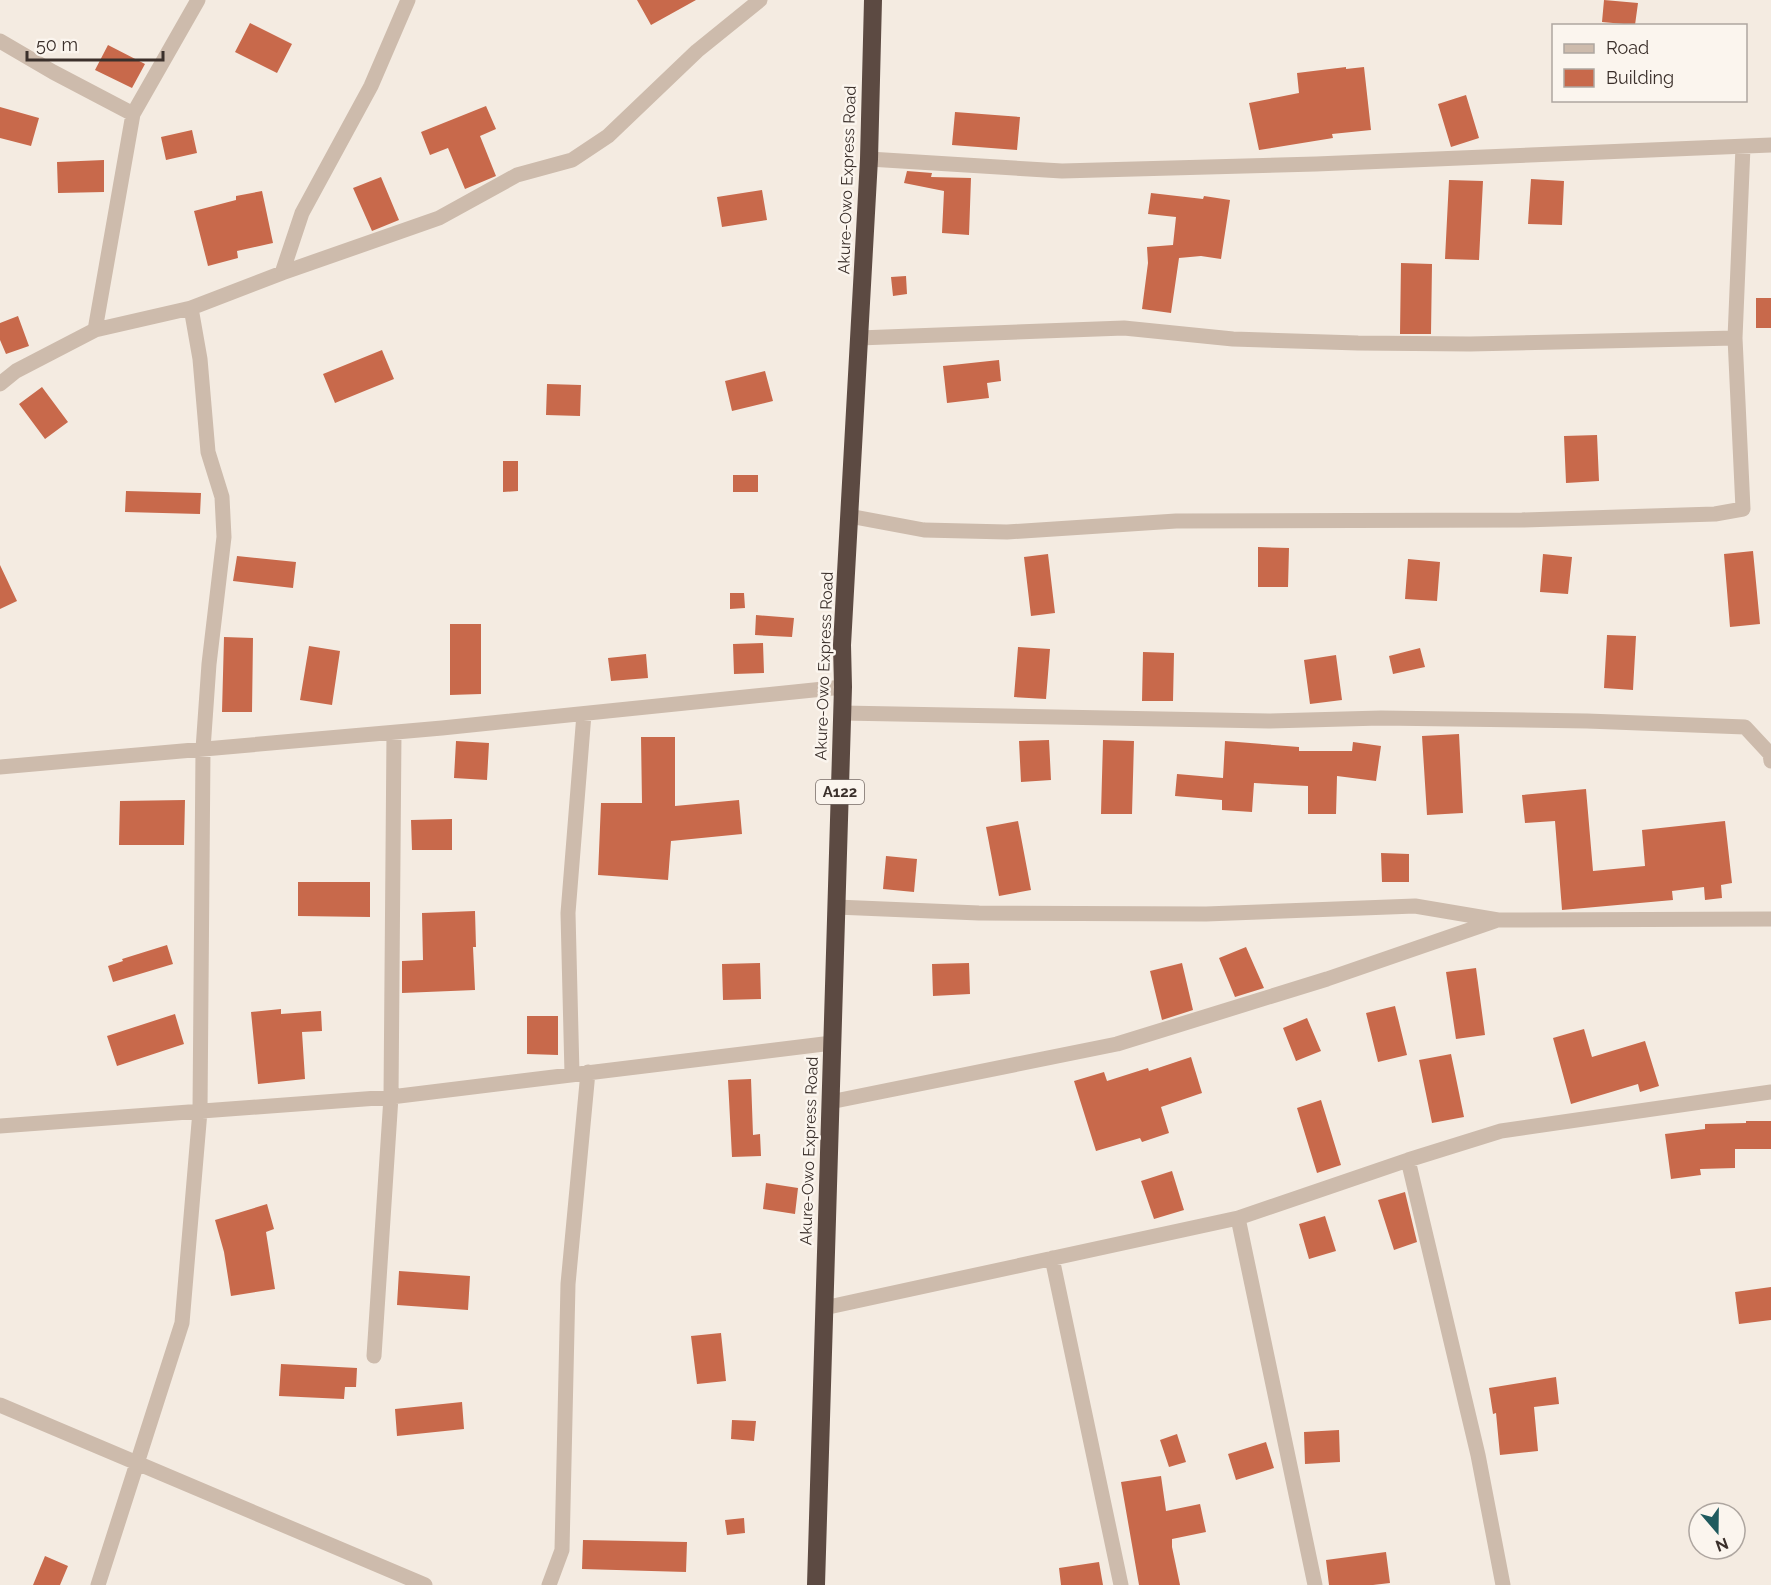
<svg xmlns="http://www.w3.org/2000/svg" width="1771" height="1585" font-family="Raleway,sans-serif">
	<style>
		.building { fill: #c8694b }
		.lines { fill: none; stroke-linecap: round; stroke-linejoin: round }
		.street { stroke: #cdbbac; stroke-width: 15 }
		.highway { stroke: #5c4a42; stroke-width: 18 }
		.labels { text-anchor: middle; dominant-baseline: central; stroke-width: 5; stroke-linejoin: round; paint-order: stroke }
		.shield { fill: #fbf5ee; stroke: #756b66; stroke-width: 1.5 }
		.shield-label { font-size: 15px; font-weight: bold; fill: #3b302b }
		.street-label { font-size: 16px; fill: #3b302b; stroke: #fbf5ee }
	</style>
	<rect width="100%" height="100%" fill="#f4ebe1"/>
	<path class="building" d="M 637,0 L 696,0 L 651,25 Z
		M 1604,0 L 1638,3 L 1635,25 L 1602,22 Z
		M 250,23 L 292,44 L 277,73 L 235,52 Z
		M 108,45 L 145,64 L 132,88 L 95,70 Z
		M 1346,67 L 1346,69 L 1364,67 L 1371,130 L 1332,134 L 1333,138 L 1259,150 L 1249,103 L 1299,93 L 1297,73 Z
		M 1466,95 L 1479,138 L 1451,147 L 1438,104 Z
		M 486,106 L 496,129 L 480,136 L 496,176 L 465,189 L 448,148 L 430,155 L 421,132 Z
		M 0,107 L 39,118 L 31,146 L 0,138 Z
		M 955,112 L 1020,117 L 1017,150 L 952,145 Z
		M 192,130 L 197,153 L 166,160 L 161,137 Z
		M 104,160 L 104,192 L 58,193 L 57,162 Z
		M 907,171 L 932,173 L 931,177 L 971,178 L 969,235 L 942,233 L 944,191 L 904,183 Z
		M 381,177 L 399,220 L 372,231 L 353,188 Z
		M 1531,179 L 1564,181 L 1562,225 L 1528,224 Z
		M 1449,180 L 1483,181 L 1479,260 L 1445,259 Z
		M 762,190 L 767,220 L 722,227 L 717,197 Z
		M 262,191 L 273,243 L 237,251 L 238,258 L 208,266 L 194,211 L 236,200 L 236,196 Z
		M 1151,193 L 1203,199 L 1204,196 L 1230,200 L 1221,259 L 1201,256 L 1179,258 L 1171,313 L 1142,309 L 1148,263 L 1147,247 L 1173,245 L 1176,217 L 1148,214 Z
		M 1401,263 L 1432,264 L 1431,334 L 1400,334 Z
		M 906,276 L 907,294 L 893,296 L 891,277 Z
		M 1756,298 L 1771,298 L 1771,328 L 1756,328 Z
		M 18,316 L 29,346 L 6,354 L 0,340 L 0,323 Z
		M 382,350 L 394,379 L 335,403 L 323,374 Z
		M 999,360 L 1001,381 L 987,383 L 989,398 L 947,403 L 943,366 Z
		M 765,371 L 773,401 L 732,411 L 725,381 Z
		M 547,384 L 581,385 L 580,416 L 546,415 Z
		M 42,387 L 68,422 L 45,439 L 19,404 Z
		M 1597,435 L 1599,481 L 1566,483 L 1564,436 Z
		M 503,461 L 518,461 L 518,491 L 503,492 Z
		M 733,475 L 758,475 L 758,492 L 733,492 Z
		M 126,491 L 201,493 L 200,514 L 125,512 Z
		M 1258,547 L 1289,548 L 1288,587 L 1258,587 Z
		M 1753,551 L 1760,624 L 1730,627 L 1724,554 Z
		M 1048,554 L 1055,613 L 1031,616 L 1024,557 Z
		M 1543,554 L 1572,557 L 1568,594 L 1540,592 Z
		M 237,556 L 296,562 L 293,588 L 233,581 Z
		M 1408,559 L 1440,562 L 1437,601 L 1405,599 Z
		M 0,565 L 17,601 L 0,609 Z
		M 730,593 L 744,593 L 745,608 L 730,609 Z
		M 756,615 L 794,618 L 792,637 L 755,635 Z
		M 450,624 L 481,624 L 481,694 L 450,695 Z
		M 1607,635 L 1636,636 L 1633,690 L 1604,688 Z
		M 224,637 L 253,638 L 252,712 L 222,712 Z
		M 763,643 L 764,673 L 734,674 L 733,644 Z
		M 309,646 L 340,651 L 332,705 L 300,700 Z
		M 1018,647 L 1050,649 L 1046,699 L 1014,697 Z
		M 1420,648 L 1425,667 L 1393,674 L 1389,656 Z
		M 1143,652 L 1174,653 L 1173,701 L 1142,701 Z
		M 646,654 L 648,678 L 611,681 L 608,658 Z
		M 1336,655 L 1342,700 L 1310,704 L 1304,660 Z
		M 1459,734 L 1463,813 L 1427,815 L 1422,736 Z
		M 641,737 L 675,737 L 675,806 L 739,800 L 742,834 L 671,841 L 668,880 L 598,875 L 601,803 L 642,803 Z
		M 1049,740 L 1051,780 L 1021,782 L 1019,741 Z
		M 1103,740 L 1134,741 L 1132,814 L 1101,814 Z
		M 456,741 L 489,743 L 487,780 L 454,778 Z
		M 1225,741 L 1299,747 L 1299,751 L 1352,751 L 1353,742 L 1381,746 L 1376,781 L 1337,776 L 1336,814 L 1308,814 L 1308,786 L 1254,783 L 1252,812 L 1222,810 L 1222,800 L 1175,796 L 1177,774 L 1223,778 Z
		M 1586,789 L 1593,871 L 1645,866 L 1642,830 L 1725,821 L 1732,883 L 1721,885 L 1722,898 L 1705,900 L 1704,887 L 1672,891 L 1673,900 L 1562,910 L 1555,821 L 1525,823 L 1522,795 Z
		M 185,800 L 184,845 L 119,845 L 120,801 Z
		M 452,819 L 452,850 L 412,850 L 411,820 Z
		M 1018,821 L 1031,890 L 999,896 L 986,827 Z
		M 1381,853 L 1409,854 L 1409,882 L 1382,882 Z
		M 886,856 L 917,859 L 914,892 L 883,889 Z
		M 298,882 L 370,882 L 370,917 L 298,916 Z
		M 475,911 L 476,947 L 473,947 L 475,990 L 402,993 L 402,961 L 423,960 L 422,913 Z
		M 167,945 L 173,964 L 113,982 L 108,966 L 123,961 L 122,959 Z
		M 1246,947 L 1264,988 L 1235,997 L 1219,958 Z
		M 760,963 L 761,999 L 723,1000 L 722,964 Z
		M 969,963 L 970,994 L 933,996 L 932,964 Z
		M 1182,963 L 1193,1010 L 1162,1020 L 1150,971 Z
		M 1476,968 L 1485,1035 L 1456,1039 L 1446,972 Z
		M 1395,1006 L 1407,1055 L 1378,1062 L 1366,1013 Z
		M 281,1009 L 281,1014 L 321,1011 L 322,1031 L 302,1032 L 305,1079 L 258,1084 L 251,1012 Z
		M 175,1014 L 184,1044 L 117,1066 L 107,1036 Z
		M 527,1016 L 558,1016 L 558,1055 L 527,1054 Z
		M 1307,1018 L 1321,1051 L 1296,1061 L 1283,1028 Z
		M 1584,1029 L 1592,1057 L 1645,1041 L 1659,1086 L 1640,1092 L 1638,1084 L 1571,1104 L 1553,1038 Z
		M 1451,1054 L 1464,1117 L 1432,1123 L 1419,1060 Z
		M 1191,1057 L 1202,1093 L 1161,1107 L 1169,1133 L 1142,1142 L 1140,1138 L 1096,1151 L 1074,1081 L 1104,1072 L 1107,1081 L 1148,1068 L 1149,1071 Z
		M 751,1079 L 753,1135 L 760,1134 L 761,1156 L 732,1157 L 728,1080 Z
		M 1321,1100 L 1341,1165 L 1317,1173 L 1297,1108 Z
		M 1746,1121 L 1771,1121 L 1771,1149 L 1735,1149 L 1735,1168 L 1700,1169 L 1701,1175 L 1671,1179 L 1665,1134 L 1705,1129 L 1705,1124 L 1746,1123 Z
		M 1172,1171 L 1184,1210 L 1154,1219 L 1141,1181 Z
		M 766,1183 L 798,1188 L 795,1214 L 763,1209 Z
		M 1405,1192 L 1417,1242 L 1394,1250 L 1378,1200 Z
		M 267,1204 L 274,1229 L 266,1232 L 275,1289 L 231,1296 L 224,1252 L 215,1220 Z
		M 1325,1216 L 1336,1251 L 1309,1259 L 1299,1224 Z
		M 399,1271 L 470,1276 L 468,1310 L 397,1305 Z
		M 1771,1287 L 1771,1320 L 1739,1324 L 1735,1292 Z
		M 721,1333 L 726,1381 L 697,1384 L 691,1336 Z
		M 281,1364 L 357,1368 L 356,1387 L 345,1387 L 344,1399 L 279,1396 Z
		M 1556,1377 L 1559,1404 L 1534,1407 L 1538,1451 L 1500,1455 L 1496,1413 L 1493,1414 L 1489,1388 Z
		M 462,1402 L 464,1429 L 397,1436 L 395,1409 Z
		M 732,1420 L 756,1421 L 754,1441 L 731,1439 Z
		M 1339,1430 L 1340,1462 L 1305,1464 L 1304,1432 Z
		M 1177,1434 L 1186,1462 L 1169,1467 L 1160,1440 Z
		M 1266,1442 L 1274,1468 L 1236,1480 L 1228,1454 Z
		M 1161,1476 L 1166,1511 L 1200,1504 L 1206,1532 L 1172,1539 L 1172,1547 L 1180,1585 L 1139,1585 L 1121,1482 Z
		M 744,1518 L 745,1533 L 727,1535 L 725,1520 Z
		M 583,1540 L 687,1542 L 686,1572 L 582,1569 Z
		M 1386,1552 L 1390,1583 L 1373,1585 L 1329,1585 L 1326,1560 Z
		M 45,1556 L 68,1566 L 60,1585 L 33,1585 Z
		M 1099,1562 L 1103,1585 L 1061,1585 L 1059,1568 Z"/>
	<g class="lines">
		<path class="street" d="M 0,41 L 53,72 L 133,114
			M 869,159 L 1062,171 L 1316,164 L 1771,145
			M 282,273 L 302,213 L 371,86 L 408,0
			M 95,330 L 133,114 L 198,0
			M 859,338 L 1124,328 L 1233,339 L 1358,343 L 1470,344 L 1735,338
			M 0,384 L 16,371 L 95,330 L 191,308 L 282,273 L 439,218 L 517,175 L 572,160 L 608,136 L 697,51 L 760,0
			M 849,516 L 924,530 L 1007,532 L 1176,521 L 1522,520 L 1715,514 L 1743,509 L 1735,338 L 1743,147
			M 842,713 L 1269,721 L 1381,718 L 1587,721 L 1745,727 L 1770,754 L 1771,761
			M 0,767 L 442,728 L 843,687
			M 836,907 L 979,913 L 1206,914 L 1415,906 L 1498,920 L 1771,919
			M 572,1074 L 568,913 L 584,714
			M 830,1102 L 1117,1044 L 1327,979 L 1495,921
			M 0,1126 L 391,1097 L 832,1043
			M 1408,1160 L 1478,1455 L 1503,1585
			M 1238,1218 L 1315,1585
			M 1052,1258 L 1121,1585
			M 824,1308 L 1238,1218 L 1408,1160 L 1501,1131 L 1771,1092
			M 374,1356 L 391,1097 L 394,733
			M 0,1405 L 425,1585
			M 98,1585 L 182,1323 L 200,1111 L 203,749 L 209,664 L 224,537 L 222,497 L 208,452 L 200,359 L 191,308
			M 549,1585 L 562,1550 L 568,1284 L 588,1072"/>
		<path class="highway" d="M 816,1585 L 843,687 L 842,645 L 869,159 L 873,0"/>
	</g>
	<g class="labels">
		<rect class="shield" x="816" y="780" width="48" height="24" rx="4.5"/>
		<g class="shield-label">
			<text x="840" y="792">A122</text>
		</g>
		<g class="street-label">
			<text transform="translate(847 180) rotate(-88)">Akure-Owo Express Road</text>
			<text transform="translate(824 666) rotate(-88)">Akure-Owo Express Road</text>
			<text transform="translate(809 1151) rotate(-88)">Akure-Owo Express Road</text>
		</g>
	</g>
	<rect x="1552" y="24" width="195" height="78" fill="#fbf5ee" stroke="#aea6a0" stroke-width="1.5"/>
	<rect x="1564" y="44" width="30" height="9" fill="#cdbbac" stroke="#aea6a0" stroke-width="1.5"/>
	<text x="1606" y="54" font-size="18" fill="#3b302b">Road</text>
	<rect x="1564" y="69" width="30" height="18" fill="#c8694b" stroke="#aea6a0" stroke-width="1.5"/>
	<text x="1606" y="84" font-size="18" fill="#3b302b">Building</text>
	<g transform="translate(1717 1531) rotate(160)"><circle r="28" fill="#fbf5ee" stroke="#aea6a0" stroke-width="1.5"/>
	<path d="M0-4.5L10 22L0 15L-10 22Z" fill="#1f5a5e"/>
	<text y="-9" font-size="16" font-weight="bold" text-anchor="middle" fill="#3b302b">N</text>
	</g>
	<path d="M27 51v9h136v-9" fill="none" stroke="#3b302b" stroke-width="3"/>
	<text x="36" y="51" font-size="18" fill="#3b302b" stroke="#fbf5ee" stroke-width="4.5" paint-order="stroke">50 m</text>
</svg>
